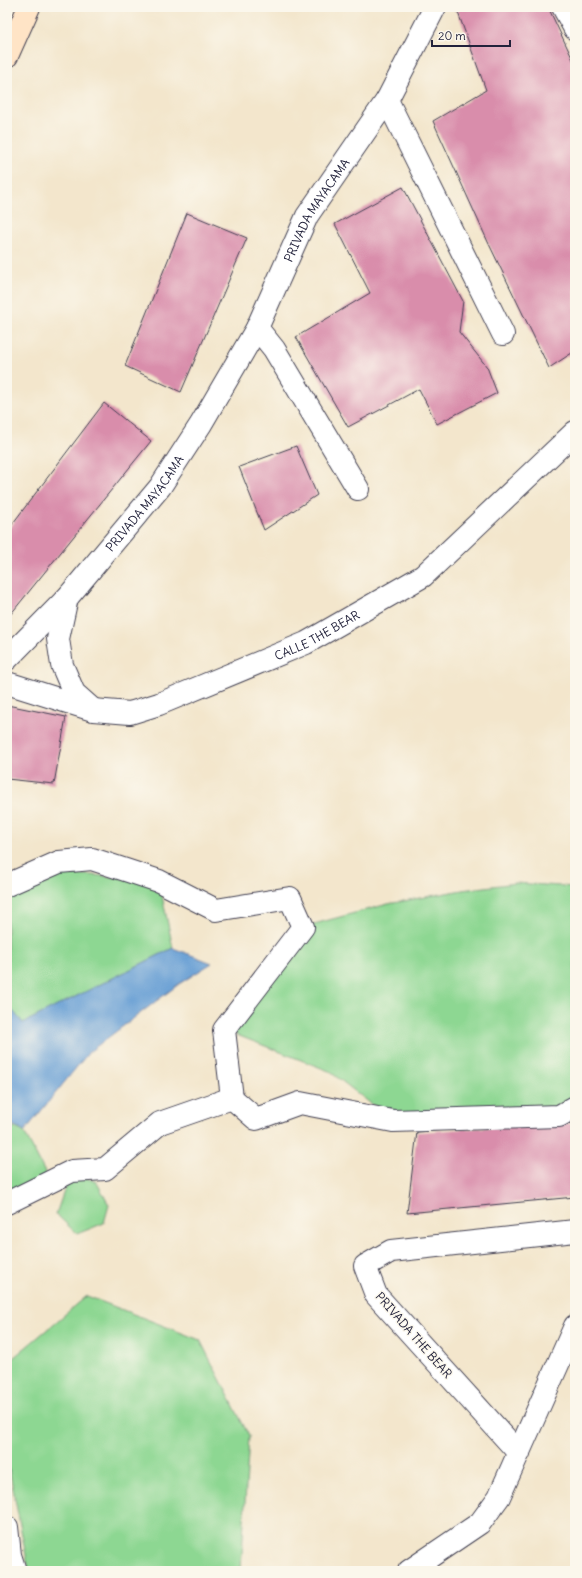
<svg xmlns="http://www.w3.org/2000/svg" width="582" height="1578" font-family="Delius,sans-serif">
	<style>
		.green { fill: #8dd792; stroke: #587c66 }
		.water { fill: #669ed4; stroke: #446088 }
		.building { fill: #d98dab }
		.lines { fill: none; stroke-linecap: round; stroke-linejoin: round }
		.street-casing { stroke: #413f51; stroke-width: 24 }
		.secondary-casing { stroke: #413f51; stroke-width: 24 }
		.street { stroke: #fff; stroke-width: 22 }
		.secondary { stroke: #ffe4c6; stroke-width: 22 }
		.labels { text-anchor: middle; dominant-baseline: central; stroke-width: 3; stroke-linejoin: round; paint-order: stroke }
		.street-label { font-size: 12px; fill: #22223b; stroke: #fbf7ec }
	</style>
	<rect width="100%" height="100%" fill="#fbf7ec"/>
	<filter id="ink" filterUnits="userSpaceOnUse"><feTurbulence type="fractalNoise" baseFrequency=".025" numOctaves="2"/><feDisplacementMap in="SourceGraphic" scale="8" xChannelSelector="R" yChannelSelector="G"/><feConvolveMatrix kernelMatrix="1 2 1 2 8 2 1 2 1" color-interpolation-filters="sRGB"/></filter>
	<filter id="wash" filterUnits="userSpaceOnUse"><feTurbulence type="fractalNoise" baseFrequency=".012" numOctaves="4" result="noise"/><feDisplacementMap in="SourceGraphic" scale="16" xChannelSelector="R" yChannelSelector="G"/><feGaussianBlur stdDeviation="0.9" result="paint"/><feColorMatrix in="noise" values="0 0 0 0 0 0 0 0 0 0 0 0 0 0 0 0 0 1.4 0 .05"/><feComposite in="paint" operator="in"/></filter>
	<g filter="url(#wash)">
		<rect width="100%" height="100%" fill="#f3e6cc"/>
		<path class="green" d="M 33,874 L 92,875 L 159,881 L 173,948 L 23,1023 L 7,1004 L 7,904 Z
			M 515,883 L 575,887 L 575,1107 L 393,1121 L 329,1071 L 224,1030 L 303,927 L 388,904 L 462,890 Z
			M 7,1124 L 24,1132 L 50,1182 L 7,1203 Z
			M 70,1174 L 96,1181 L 109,1205 L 104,1223 L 77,1234 L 56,1214 Z
			M 87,1296 L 200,1340 L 249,1436 L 241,1571 L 29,1571 L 7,1458 L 7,1363 Z"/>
		<path class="water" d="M 173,948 L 212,963 L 179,984 L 89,1052 L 24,1132 L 7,1121 L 7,1004 L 23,1023 Z"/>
		<g id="blocks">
			<path class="building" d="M 456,7 L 548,7 L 575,64 L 575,351 L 549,368 L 488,242 L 433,121 L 486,90 Z
				M 403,187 L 463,301 L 459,332 L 487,367 L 497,393 L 437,424 L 419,389 L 348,427 L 296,337 L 370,293 L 335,224 Z
				M 187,213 L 247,238 L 181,392 L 125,366 Z
				M 104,403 L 151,441 L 10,615 L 7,611 L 7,531 Z
				M 296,446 L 317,495 L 264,530 L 239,467 Z
				M 7,705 L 66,717 L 54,784 L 7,779 Z
				M 554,1123 L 575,1124 L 575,1197 L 407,1213 L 417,1132 Z"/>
		</g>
	</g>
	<g filter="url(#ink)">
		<use href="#blocks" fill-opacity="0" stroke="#413f51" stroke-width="1"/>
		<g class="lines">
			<g class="street-casing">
				<g id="street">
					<path d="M 563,7 L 575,29"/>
					<path d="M 387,100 L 503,334"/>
					<path d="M 257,328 L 274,349 L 358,489"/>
					<path d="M 67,598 L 58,639 L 62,665 L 74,693 L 92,709"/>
					<path id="s1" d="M 7,659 L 67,598 L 160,487 L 201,424 L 257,328 L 307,216 L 387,100 L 435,7"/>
					<path id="s2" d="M 7,683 L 93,710 L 130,713 L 159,704 L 306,643 L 423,576 L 575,432"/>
					<path d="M 7,885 L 59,862 L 92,859 L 159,881 L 216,910 L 290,898 L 303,927 L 224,1030 L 232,1098"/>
					<path d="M 7,1203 L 72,1171 L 105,1169 L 160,1123 L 232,1098 L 256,1119 L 300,1103 L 393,1121 L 559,1116 L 575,1107"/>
					<path d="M 519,1453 L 376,1295 L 365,1266 L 391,1251 L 575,1231"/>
					<path d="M 7,1527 L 10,1555 L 15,1571"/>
					<path d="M 409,1571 L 480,1523 L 499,1497 L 575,1326"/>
				</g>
			</g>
			<g class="secondary-casing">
				<path id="secondary" d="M 7,56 L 29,7"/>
			</g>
			<use href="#street" class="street"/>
			<use href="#secondary" class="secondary"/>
		</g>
	</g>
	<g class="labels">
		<g class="street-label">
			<text stroke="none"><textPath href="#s1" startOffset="549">PRIVADA MAYACAMA</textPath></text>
			<text stroke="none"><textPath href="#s1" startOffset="208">PRIVADA MAYACAMA</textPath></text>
			<text stroke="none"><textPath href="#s2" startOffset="330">CALLE THE BEAR</textPath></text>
			<text transform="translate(414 1335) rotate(49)">PRIVADA THE BEAR</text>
		</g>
	</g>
	<rect width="582" height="1578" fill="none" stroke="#fbf7ec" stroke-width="24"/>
	<path d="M432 40v6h78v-6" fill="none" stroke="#22223b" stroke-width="2"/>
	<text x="438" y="40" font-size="12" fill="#22223b" stroke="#fbf7ec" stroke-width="3" paint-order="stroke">20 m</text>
</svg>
